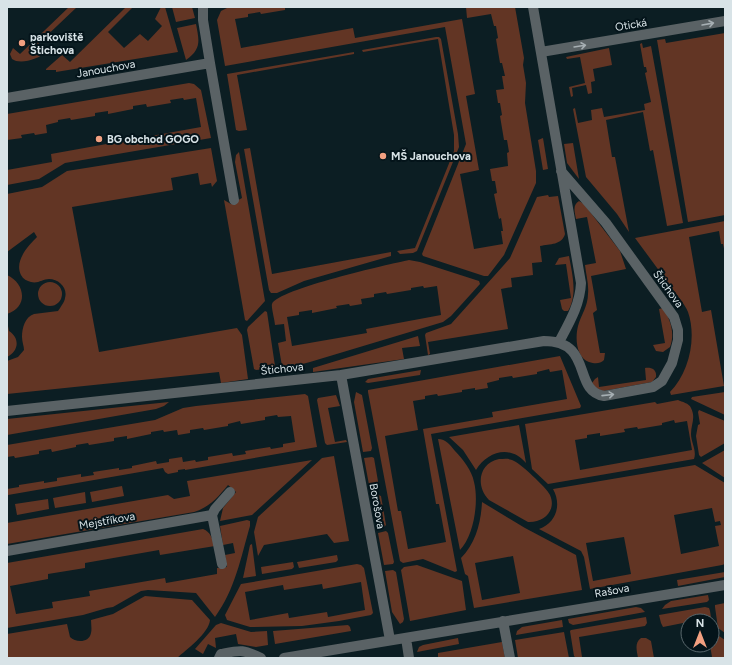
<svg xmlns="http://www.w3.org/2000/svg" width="732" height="665" font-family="Figtree,sans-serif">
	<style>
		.green { fill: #623524; fill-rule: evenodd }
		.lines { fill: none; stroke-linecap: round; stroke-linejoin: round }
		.minor { stroke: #5a6265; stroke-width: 10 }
		.oneway { stroke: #a6afb3 }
		.poi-dot { fill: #f2a081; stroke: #04141a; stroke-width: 1.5 }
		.labels { text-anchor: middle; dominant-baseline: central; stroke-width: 4; stroke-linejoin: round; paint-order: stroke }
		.street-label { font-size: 11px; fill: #d8e3e7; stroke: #04141a }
		.poi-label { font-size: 11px; font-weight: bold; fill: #d8e3e7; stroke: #04141a; text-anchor: start }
	</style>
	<rect width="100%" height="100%" fill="#0c1e23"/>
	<path class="green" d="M 69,7 L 77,7 L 38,44 L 46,52 C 39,59 20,65 12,59 L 10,54 L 13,48 L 20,54 Z
		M 126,7 L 133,7 L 108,32 L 124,48 L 140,34 L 148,41 L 162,26 L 155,19 L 161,7 L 165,7 L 178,52 L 56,72 L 56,70 L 46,70 L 46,69 L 62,55 L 70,62 Z
		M 172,7 L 192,7 L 195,18 L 176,22 Z
		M 229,7 L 288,7 L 285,8 L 285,10 L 261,14 L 260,12 L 248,14 L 248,17 L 235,19 L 241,48 L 353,28 L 355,38 L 462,19 L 475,94 L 466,96 L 479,170 L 460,174 L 474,249 L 503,244 L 501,231 L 503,231 L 501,218 L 499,219 L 494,194 L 497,193 L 495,181 L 492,181 L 490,169 L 508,166 L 507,153 L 509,152 L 507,140 L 504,140 L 500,116 L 502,115 L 500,103 L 498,103 L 496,90 L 504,89 L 502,76 L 505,76 L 502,63 L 500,63 L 496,39 L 498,38 L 496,26 L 494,26 L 491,14 L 467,18 L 466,7 L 515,7 L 524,58 L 523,65 L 526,83 L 525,103 L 536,171 L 536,183 L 504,255 L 488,276 L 484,276 L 423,256 L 422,254 L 466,144 L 445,27 L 225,66 L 217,20 L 221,11 Z
		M 196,24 C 199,40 202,49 186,60 L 177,28 Z
		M 725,33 L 725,215 L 688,222 L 657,40 L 665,39 L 666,43 Z
		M 436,37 L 439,37 L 441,39 L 458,134 L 459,147 L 417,251 L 413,253 L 400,254 L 397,251 L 415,248 L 454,151 L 454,135 L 438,39 L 363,52 L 362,50 Z
		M 642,43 L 643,48 L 651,46 L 683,223 L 667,226 L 653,150 L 650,151 L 643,112 L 606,120 L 612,157 L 615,157 L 629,232 L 617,214 L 586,177 L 573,109 L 575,108 L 578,123 L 592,120 L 591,110 L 602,108 L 604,117 L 645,110 L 644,104 L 651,102 L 645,73 L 647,72 L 646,67 L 644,67 L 640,44 Z
		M 609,48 L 612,65 L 593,69 L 595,81 L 591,82 L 592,93 L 588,94 L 586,85 L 572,88 L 573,96 L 571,97 L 569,87 L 585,83 L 580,57 L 567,59 L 566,57 Z
		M 354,52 L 354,54 L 237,75 L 247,130 L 239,131 L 236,130 L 227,74 Z
		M 189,83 L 194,84 L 201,90 L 211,138 L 65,163 L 39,179 L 7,185 L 7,170 L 52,162 L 51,154 L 201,127 L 196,98 L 184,100 L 183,98 L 170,100 L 171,103 L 147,107 L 146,104 L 133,106 L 133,109 L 108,114 L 108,111 L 95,113 L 95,116 L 71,120 L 70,118 L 58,120 L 58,122 L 46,125 L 47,133 L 35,135 L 34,133 L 21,135 L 22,138 L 7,140 L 7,114 Z
		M 543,138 L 548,169 L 543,170 L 538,140 Z
		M 573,143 L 579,179 L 567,163 L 564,144 Z
		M 211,148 L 217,181 L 212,187 L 211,183 L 200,185 L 198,173 L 171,178 L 173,190 L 72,207 L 99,352 L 237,328 L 242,335 L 248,379 L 221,383 L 219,372 L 7,394 L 7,361 L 18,357 L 24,350 C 24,346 22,342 22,337 C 22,328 25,317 34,314 L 58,311 C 60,308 65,301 65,298 C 68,288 59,279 49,279 C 43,279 38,284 31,282 C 27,281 23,279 21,275 C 14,261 28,246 37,237 L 34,232 L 7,252 L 7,194 L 42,187 L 67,171 Z
		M 250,148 L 272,274 L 391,252 L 391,256 L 304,281 L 277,293 L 271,293 L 269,290 L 244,149 Z
		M 239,152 L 265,301 L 247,321 L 245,320 L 224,200 L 231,204 L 242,198 L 235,162 L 236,155 Z
		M 548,195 L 549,197 L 558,196 L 565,234 C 562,245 550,244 540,246 L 542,262 L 532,263 L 533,275 L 511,278 L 512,287 L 501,289 L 508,329 L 428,342 L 430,354 L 428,355 L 425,335 L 426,333 L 451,324 L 503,266 L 510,258 L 537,197 Z
		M 579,201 L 584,204 L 620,251 L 626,269 L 591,276 L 597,310 L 593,313 L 600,353 L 605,353 L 604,360 C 600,364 595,364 589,362 C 576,357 575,338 578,326 C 581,315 588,306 588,294 C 589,284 586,275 585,265 L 596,263 L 587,217 L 576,219 C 575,213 572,205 579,201 Z
		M 725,221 L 725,253 L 723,244 L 721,244 L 719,231 L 689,237 L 702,312 L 711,310 L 724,386 L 671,395 L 670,392 C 689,373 697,338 688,312 C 686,307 683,303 680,299 L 635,238 Z
		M 569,256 C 572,273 578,295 568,311 L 564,311 L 562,309 L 560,300 L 571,298 L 566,264 L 555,265 L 559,258 Z
		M 409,260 L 420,262 L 479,281 L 480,284 L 451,316 L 443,322 L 310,362 C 301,364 290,368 282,366 L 278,343 L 286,341 L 284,324 L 275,325 C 275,321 271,307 272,304 C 278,289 390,264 409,260 ZM 423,286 L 424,288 L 437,286 L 441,315 L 366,329 L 367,333 L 292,346 L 287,317 L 299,315 L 299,312 L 312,310 L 312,313 L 337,308 L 336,306 L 349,304 L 350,306 L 362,304 L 361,299 L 374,297 L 374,294 L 386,292 L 387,294 L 411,290 L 411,288 Z
		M 7,275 C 25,283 29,307 7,314 Z
		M38 294a12 12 0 1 1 24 0a12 12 0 1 1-24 0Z
		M 663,308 C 671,320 675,334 670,347 L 663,352 L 656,351 L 653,345 L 665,343 L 659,309 Z
		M 265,311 L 267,312 L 275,366 L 274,368 L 256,370 L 254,369 L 247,330 L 248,327 Z
		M 8,326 L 9,331 C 20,338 19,351 7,357 L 7,327 Z
		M 418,336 L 420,346 L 402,348 L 404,359 L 313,372 L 313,368 Z
		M 560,356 L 581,406 L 580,408 L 431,434 L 457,571 L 455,572 L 423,559 L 403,563 L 400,561 L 368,392 L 368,390 ZM 549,369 L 550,372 L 562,370 L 567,399 L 492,412 L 493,417 L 423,429 L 436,504 L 439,504 L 446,542 L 408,549 L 401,511 L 398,511 L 385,436 L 418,430 L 413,401 L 425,399 L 425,396 L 437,394 L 438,396 L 462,392 L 462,390 L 475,388 L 475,390 L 488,388 L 487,383 L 499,380 L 499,378 L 512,376 L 513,378 L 537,374 L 537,372 Z
		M 645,368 C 652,367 657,370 656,377 L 652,382 L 603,391 L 596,388 L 592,383 L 595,379 L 598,377 L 599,387 L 646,380 Z
		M 421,370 L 420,375 L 368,383 L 365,382 L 368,379 Z
		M 356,392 L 362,395 L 372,448 L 371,451 L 363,452 L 354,402 Z
		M 725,392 L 725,415 L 691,399 L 692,397 Z
		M 305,394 L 308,396 L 317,447 L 185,470 L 185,469 L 178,470 L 178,472 L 168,474 L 165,472 L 163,468 L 8,495 L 7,500 L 7,489 L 19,487 L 19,485 L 44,481 L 44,483 L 57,481 L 57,478 L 81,474 L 81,477 L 94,475 L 93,472 L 119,468 L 119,470 L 132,468 L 132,466 L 156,461 L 157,464 L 169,462 L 169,459 L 182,457 L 183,462 L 195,460 L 196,462 L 208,460 L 208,457 L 232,453 L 233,456 L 246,454 L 245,451 L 270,447 L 271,449 L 283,447 L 283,444 L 295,442 L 291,416 L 278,417 L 277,415 L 265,417 L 265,420 L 241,424 L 240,421 L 228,424 L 228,426 L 204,430 L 203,428 L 190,430 L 190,433 L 178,435 L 177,430 L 164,432 L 163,430 L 151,432 L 151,434 L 127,439 L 127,436 L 114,438 L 114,441 L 89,445 L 88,443 L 76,445 L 76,447 L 52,452 L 51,449 L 39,451 L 39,454 L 15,458 L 14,456 L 7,457 L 7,445 L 155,420 L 183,408 L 196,406 Z
		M 336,395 L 340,406 L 328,408 L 335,442 L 346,440 L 347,442 L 327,445 L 325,443 L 317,400 L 318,398 Z
		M 678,400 C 682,402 689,403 691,408 C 696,418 691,424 691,434 C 691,442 697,451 694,459 L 548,484 L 532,469 L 525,424 L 655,402 L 657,404 ZM 674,420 L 675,423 L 687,421 L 692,450 L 580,470 L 575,440 L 587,438 L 587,435 L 600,433 L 600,436 L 625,432 L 624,429 L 637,427 L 638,429 L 662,425 L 662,423 Z
		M 169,402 L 164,406 L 156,409 L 7,435 L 7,419 Z
		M 699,410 L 725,421 L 725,443 L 701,457 L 699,455 L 696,436 L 698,425 L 700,424 L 698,412 Z
		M 519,425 L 526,463 C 510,444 487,452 476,470 L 463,450 L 449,437 Z
		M 438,439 C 446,439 450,445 455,451 C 463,459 472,471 474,482 C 479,501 474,536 460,550 Z
		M 725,450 L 725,478 L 702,463 Z
		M 334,456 L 349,541 L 334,543 L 327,534 L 264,545 L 258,556 L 254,532 L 258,517 L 322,458 Z
		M 372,457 L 374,458 L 379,487 L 378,489 L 370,490 L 364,458 Z
		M 499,459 C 503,459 508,458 512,460 C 519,462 547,488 550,495 C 557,511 543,523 528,522 L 489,500 C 475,486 479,463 499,459 Z
		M 312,460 L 252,515 L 220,521 L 223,508 L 236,492 L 228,485 C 218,497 210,507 194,512 L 7,544 L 7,523 L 168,495 L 174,499 L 190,496 L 187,481 Z
		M 695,465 L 725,483 L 725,564 L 722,565 L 590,589 L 584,557 L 581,551 L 539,529 C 556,523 562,505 553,489 ZM 712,508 L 715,522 L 720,521 L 721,525 L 715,526 L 719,546 L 681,554 L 674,515 ZM 624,537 L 631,574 L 593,581 L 586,543 Z
		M 122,486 L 124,496 L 92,502 L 90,492 Z
		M 85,492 L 86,503 L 55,508 L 53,498 Z
		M 378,495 L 381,496 L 386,525 L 384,527 L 377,528 L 371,496 Z
		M 48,499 L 49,509 L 17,515 L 15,504 Z
		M 482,502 L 525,528 L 576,555 L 582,590 L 474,608 L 468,576 L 465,574 L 461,558 C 476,543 481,522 482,502 ZM 513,556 L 520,593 L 482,600 L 475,563 Z
		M 247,520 L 250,521 L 250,526 C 241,557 235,590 215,617 L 196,593 L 148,590 L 141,591 L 113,607 L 107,608 L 83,615 L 7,628 L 7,563 L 203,529 C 211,532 212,539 215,546 L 160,555 L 159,550 L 85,563 L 85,568 L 48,574 L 48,579 L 10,586 L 16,614 L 53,608 L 52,602 L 90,596 L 89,591 L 165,578 L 166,583 L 217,574 L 217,568 L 227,567 L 225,555 L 235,553 L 233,543 L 223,545 L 220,526 Z
		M 386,531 L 388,533 L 394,562 L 393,564 L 384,565 L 378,533 Z
		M 252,544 L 256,576 L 243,578 L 250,545 Z
		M 337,555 L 338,560 L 336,562 L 299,568 L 297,562 Z
		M 293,562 L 294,567 L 292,569 L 262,574 L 261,567 Z
		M 357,564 L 361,565 L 364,568 L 373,613 L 371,615 L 339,621 L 302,626 L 250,627 L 227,620 L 225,615 L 241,584 ZM 361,582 L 365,610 L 328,617 L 327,612 L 289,618 L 288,613 L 250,620 L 245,592 L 283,585 L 284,590 L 322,584 L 323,589 Z
		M 417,565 L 462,581 L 466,610 L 410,621 L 401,570 L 404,567 Z
		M 393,570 L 396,572 L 404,619 L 403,622 L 400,624 L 392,612 L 385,571 Z
		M 725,572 L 725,577 L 678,586 L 677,580 Z
		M 708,595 L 709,600 L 707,602 L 662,609 L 665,605 L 671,601 Z
		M 145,596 L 192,600 L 210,620 C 209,633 186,650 177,658 L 7,658 L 7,634 L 67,624 L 70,637 C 76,643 89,643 91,633 C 92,629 91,624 91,620 L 113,614 Z
		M 725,603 L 725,633 L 718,628 L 715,607 L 715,605 Z
		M 636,607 L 641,608 L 645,612 L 573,625 L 569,623 L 568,619 Z
		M 705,607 L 709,608 L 710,611 L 713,630 L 712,632 L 712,621 L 706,621 L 705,619 L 688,621 L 688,622 L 663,627 L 661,623 L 659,615 Z
		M 646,617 L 647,623 L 645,626 L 579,637 L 582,657 L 576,658 L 574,656 L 570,631 L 571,630 Z
		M 562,620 L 563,627 L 516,635 L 517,631 L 522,627 Z
		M 221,623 L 251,632 L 267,631 L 268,645 L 256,647 L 238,644 L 236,634 L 215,638 L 216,648 L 208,644 L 203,654 L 195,649 L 216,625 Z
		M 348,625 L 350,627 L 351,631 L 275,644 L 273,631 Z
		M 564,632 L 569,658 L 518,658 L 515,640 Z
		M 719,636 L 725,640 L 725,658 L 708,658 L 712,657 L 710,645 L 712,645 L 712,637 Z
		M 458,638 L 459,644 L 417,652 L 419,647 L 423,645 Z
		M 641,638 L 646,638 L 651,641 L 654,658 L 638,658 C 637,651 634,643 641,638 Z
		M 502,642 L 505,658 L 438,658 L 438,653 Z"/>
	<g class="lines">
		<path class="minor" d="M 203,7 L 203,20 L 210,63 L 234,200
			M 533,7 L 581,283 C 580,305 569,323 559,342
			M 541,52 L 725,21
			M 7,98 L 210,63
			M 341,375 L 390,640
			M 7,411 L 341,375 L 544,341 C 594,341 572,391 604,396 L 653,387 L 662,381 L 672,363 L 678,340 L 678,330 L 674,317 L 606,223 L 561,171
			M 7,551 L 212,515
			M 222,564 L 212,515 L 215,509 L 230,492
			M 503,621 L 510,658
			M 406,638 L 409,658
			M 219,658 L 221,654 C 241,650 242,649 261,658
			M 284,658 L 725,585"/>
	</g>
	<defs><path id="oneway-shaft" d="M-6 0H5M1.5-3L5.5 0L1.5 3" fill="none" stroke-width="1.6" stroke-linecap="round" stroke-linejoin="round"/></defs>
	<g class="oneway">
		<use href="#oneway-shaft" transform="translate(708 24) rotate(-10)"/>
		<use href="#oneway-shaft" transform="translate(580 46) rotate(-9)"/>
		<use href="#oneway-shaft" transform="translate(608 395) rotate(-6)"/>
	</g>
	<g class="poi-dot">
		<circle cx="22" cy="43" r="4"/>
		<circle cx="99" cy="139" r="4"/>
		<circle cx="383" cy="156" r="4"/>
	</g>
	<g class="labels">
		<g class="street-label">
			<text transform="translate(631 25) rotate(-9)">Otická</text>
			<text transform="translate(106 69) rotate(-10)">Janouchova</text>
			<text transform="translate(668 289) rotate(54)">Štichova</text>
			<text transform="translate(282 369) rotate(-6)">Štichova</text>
			<text transform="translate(377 506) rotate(80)">Borošova</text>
			<text transform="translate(107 521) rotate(-10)">Mejstříkova</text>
			<text transform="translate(612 591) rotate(-10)">Rašova</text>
		</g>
		<g class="poi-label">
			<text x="30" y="37">parkoviště<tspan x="30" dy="13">Štichova</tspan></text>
			<text x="107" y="139">BG obchod GOGO</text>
			<text x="391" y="156">MŠ Janouchova</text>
		</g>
	</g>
	<rect width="732" height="665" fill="none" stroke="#d8e3e7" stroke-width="16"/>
	<g transform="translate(700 633)"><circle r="19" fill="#04141a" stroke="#59676c"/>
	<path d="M0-3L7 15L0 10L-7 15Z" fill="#f2a081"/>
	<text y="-6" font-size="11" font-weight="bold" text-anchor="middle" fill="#d8e3e7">N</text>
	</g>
</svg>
